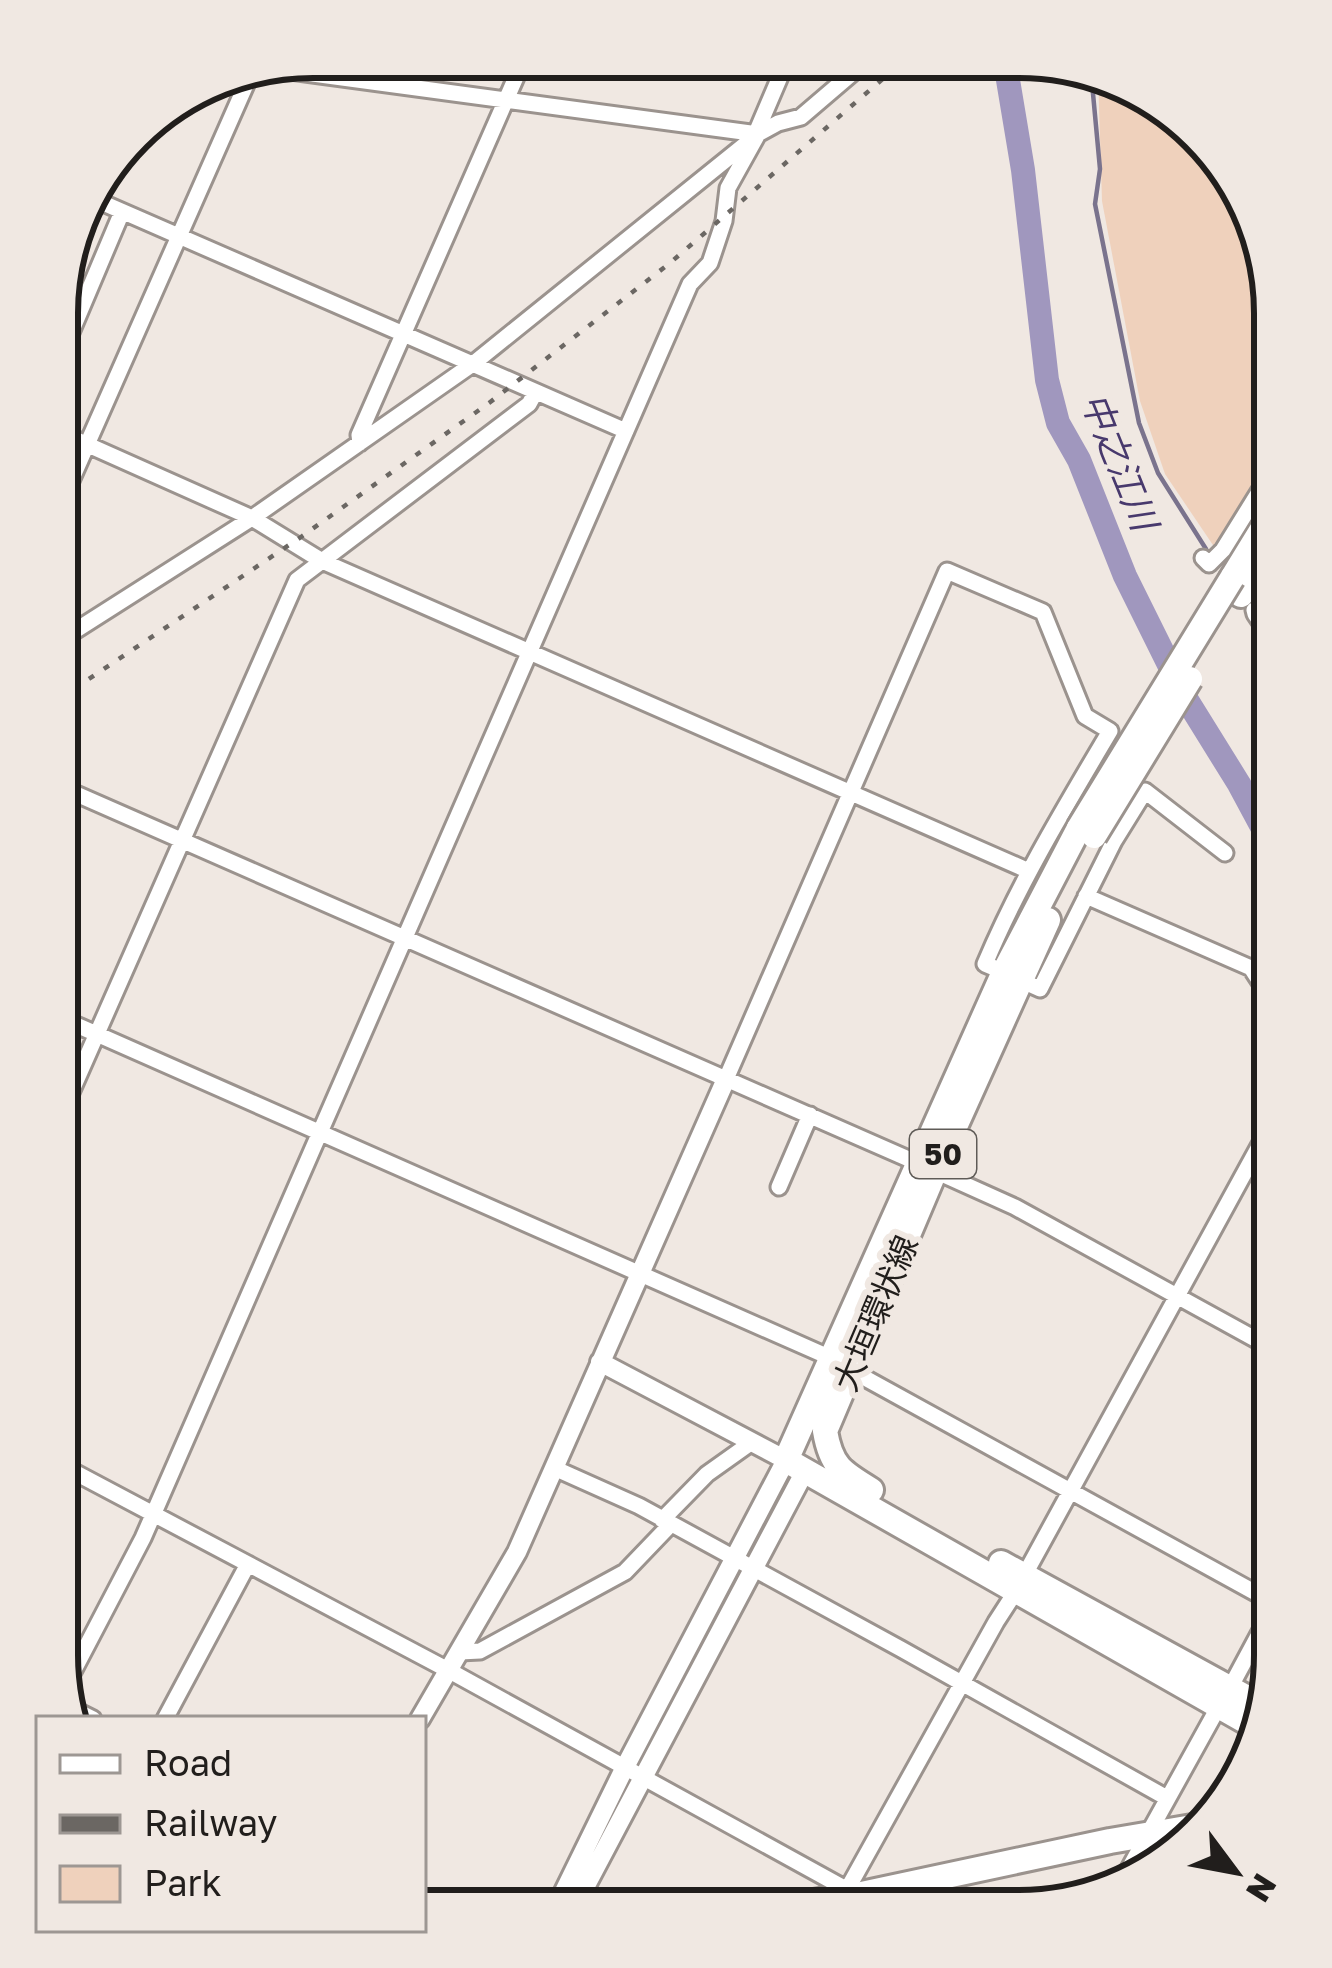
<svg xmlns="http://www.w3.org/2000/svg" width="1332" height="1968" font-family="'Golos Text','Noto Sans JP',sans-serif">
	<style>
		.green { fill: #efd1bc }
		.lines { fill: none; stroke-linecap: round; stroke-linejoin: round }
		.stream { stroke: #7a738d; stroke-width: 4.5 }
		.river { stroke: #a097be; stroke-width: 24 }
		.minor-casing { stroke: #9b938e; stroke-width: 21 }
		.tertiary-casing { stroke: #9b938e; stroke-width: 24 }
		.primary-casing { stroke: #9b938e; stroke-width: 30 }
		.minor { stroke: #fff; stroke-width: 15 }
		.tertiary { stroke: #fff; stroke-width: 18 }
		.primary { stroke: #fff; stroke-width: 24 }
		.rail { stroke: #6b6763; stroke-width: 4.5; stroke-dasharray: 6 12; stroke-linecap: butt }
		.primary-bridge-casing { stroke: #9b938e; stroke-width: 30; stroke-linecap: butt }
		.primary-bridge { stroke: #fff; stroke-width: 24 }
		.labels { text-anchor: middle; dominant-baseline: central; stroke-width: 12; stroke-linejoin: round; paint-order: stroke }
		.shield { fill: #f0e8e2; stroke: #5f5b57; stroke-width: 3 }
		.shield-label { font-size: 30px; font-weight: bold; fill: #211e1c }
		.street-label { font-size: 33px; fill: #211e1c; stroke: #f0e8e2 }
		.water-label { font-size: 36px; font-style: italic; fill: #48396d; stroke: #f0e8e2 }
		.rim { fill: none; stroke: #211e1c; stroke-width: 6 }
	</style>
	<rect width="100%" height="100%" fill="#f0e8e2"/>
	<path class="green" d="M 1098,75 L 1175,110 L 1255,215 L 1275,313 L 1275,456 L 1217,551 L 1165,474 L 1140,401 L 1102,201 Z"/>
	<g class="lines">
		<path class="stream" d="M 1091,72 L 1100,169 L 1095,204 L 1139,423 L 1158,473 L 1206,549
			M 1262,645 L 1275,678"/>
		<path class="river" d="M 1005,62 L 1023,170 L 1047,380 L 1058,423 L 1079,460 L 1125,576 L 1185,697 L 1239,784 L 1275,851"/>
		<g class="minor-casing">
			<path id="minor" d="M 283,70 L 758,134
				M 756,133 L 785,65
				M 87,196 L 626,431
				M 59,361 L 122,212
				M 59,432 L 252,518 L 322,561 L 1029,871
				M 360,443 L 359,435 L 520,68
				M 59,508 L 252,71
				M 1203,558 L 1209,564 L 1223,550 L 1275,466
				M 1254,610 L 1255,614 L 1275,582
				M 1255,614 L 1275,644
				M 59,641 L 252,518 L 474,363 L 758,134 L 778,123 L 801,117 L 863,64
				M 58,786 L 920,1164
				M 58,810 L 67,790
				M 1086,896 L 1251,968 L 1262,985 L 1275,998
				M 1020,980 L 1040,989 L 1114,841 L 1145,791 L 1225,853
				M 58,1017 L 831,1358
				M 726,1079 L 947,571 L 1043,612 L 1085,716 L 1110,731 C 1065,807 1019,883 985,964 L 1004,972
				M 58,1122 L 297,580 L 529,404 L 535,393
				M 935,1171 L 1015,1207 L 1275,1350
				M 779,1187 L 810,1115
				M 865,1378 L 1274,1603
				M 57,1463 L 448,1670 L 886,1911
				M 554,1468 L 639,1506 L 901,1649 L 1167,1798
				M 57,1488 L 68,1469
				M 662,1520 L 707,1474 L 752,1442
				M 1024,1576 L 1275,1117
				M 460,1652 L 480,1651 L 625,1572 L 670,1525
				M 1230,1688 L 1274,1606
				M 64,1689 L 143,1538 L 690,284 L 710,263 L 724,221 L 728,188 L 758,134
				M 67,1706 L 93,1719
				M 165,1719 L 248,1564
				M 848,1888 L 996,1622 L 1016,1591
				M 1116,1892 L 1219,1706"/>
		</g>
		<g class="tertiary-casing">
			<path id="tertiary" d="M 420,1719 L 517,1552 L 726,1079
				M 555,1910 L 624,1769 L 786,1460 L 600,1362
				M 573,1910 L 805,1471"/>
		</g>
		<g class="primary-casing">
			<path id="primary" d="M 1232,578 L 1275,508
				M 1241,595 L 1275,540
				M 1079,828 L 1004,972 L 786,1460 L 1254,1726
				M 871,1490 C 841,1472 831,1466 825,1431 L 935,1171 L 1048,920
				M 1001,1563 L 1262,1706
				M 763,1910 L 857,1895 L 1110,1841 L 1204,1825"/>
		</g>
		<use href="#minor" class="minor"/>
		<use href="#tertiary" class="tertiary"/>
		<use href="#primary" class="primary"/>
		<path class="rail" d="M 59,699 L 301,537 L 489,403 L 670,263 L 900,64"/>
		<g class="primary-bridge-casing">
			<path id="primary-bridge" d="M 1079,828 L 1232,578
				M 1094,836 L 1190,679"/>
		</g>
		<use href="#primary-bridge" class="primary-bridge"/>
	</g>
	<g class="labels">
		<rect class="shield" x="910" y="1130" width="66" height="48" rx="9"/>
		<g class="shield-label">
			<text x="943" y="1154">50</text>
		</g>
		<g class="street-label">
			<text transform="translate(875 1313) rotate(-67)">大垣環状線</text>
		</g>
		<g class="water-label">
			<text transform="translate(1120 461) rotate(68)">中之江川</text>
		</g>
	</g>
	<path d="M0 0H1332V1968H0ZM313 78H1019A235 235 0 0 1 1254 313V1655A235 235 0 0 1 1019 1890H313A235 235 0 0 1 78 1655V313A235 235 0 0 1 313 78Z" fill="#f0e8e2" fill-rule="evenodd"/>
	<path class="rim" d="M313 78H1019A235 235 0 0 1 1254 313V1655A235 235 0 0 1 1019 1890H313A235 235 0 0 1 78 1655V313A235 235 0 0 1 313 78Z"/>
	<rect x="36" y="1716" width="390" height="216" fill="#f0e8e2" stroke="#9d9793" stroke-width="3"/>
	<rect x="60" y="1755" width="60" height="18" fill="#ffffff" stroke="#9d9793" stroke-width="3"/>
	<text x="144" y="1776" font-size="36" fill="#211e1c">Road</text>
	<rect x="60" y="1815" width="60" height="18" fill="#6b6763" stroke="#9d9793" stroke-width="3"/>
	<text x="144" y="1836" font-size="36" fill="#211e1c">Railway</text>
	<rect x="60" y="1866" width="60" height="36" fill="#efd1bc" stroke="#9d9793" stroke-width="3"/>
	<text x="144" y="1896" font-size="36" fill="#211e1c">Park</text>
	<g transform="translate(1236 1872) rotate(122)" stroke="#f0e8e2" stroke-width="9" paint-order="stroke">
	<path d="M0-9L21 45L0 30L-21 45Z" fill="#211e1c"/>
	<text y="-18" font-size="33" font-weight="bold" text-anchor="middle" fill="#211e1c">N</text>
	</g>
</svg>
